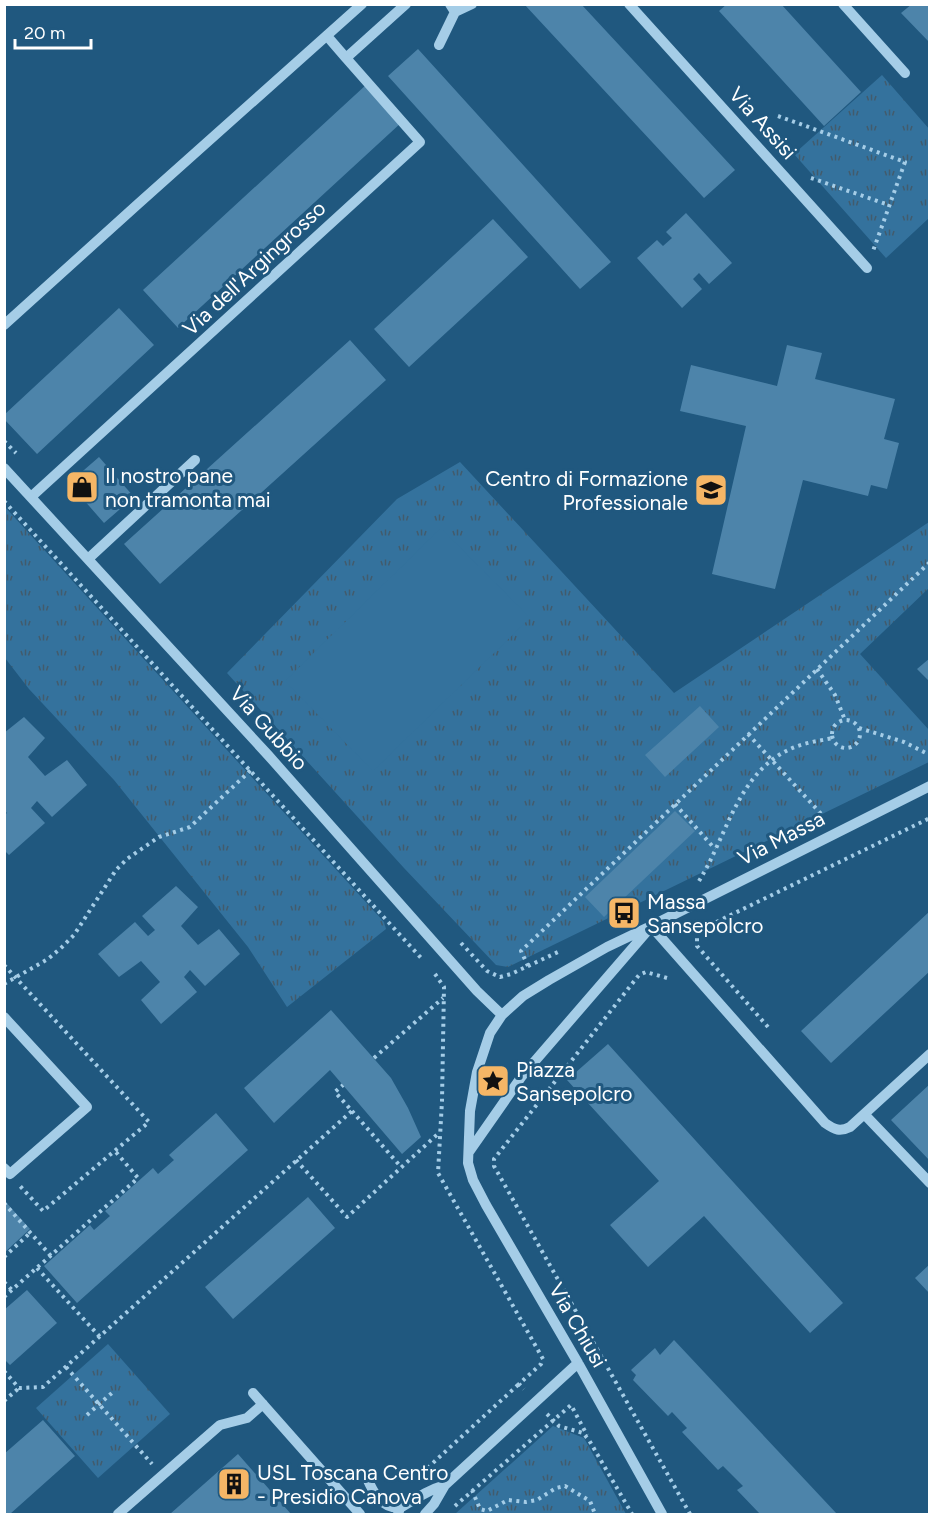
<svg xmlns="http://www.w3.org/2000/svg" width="934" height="1519" font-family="Figtree,sans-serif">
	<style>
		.grass { fill: url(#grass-tufts) }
		.pitch { fill: #34729d }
		.building { fill: #4d84aa }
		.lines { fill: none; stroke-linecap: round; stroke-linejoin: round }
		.path { stroke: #a5cde7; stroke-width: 4; stroke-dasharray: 3 4.5; stroke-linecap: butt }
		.minor { stroke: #a5cde7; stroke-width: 10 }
		.labels { text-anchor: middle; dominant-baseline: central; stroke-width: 6; stroke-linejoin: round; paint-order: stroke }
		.street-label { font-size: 21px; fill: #fff; stroke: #20587f }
		.poi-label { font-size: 21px; fill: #fff; stroke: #20587f; text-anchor: start }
	</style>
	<defs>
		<pattern id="grass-tufts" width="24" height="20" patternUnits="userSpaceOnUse" patternTransform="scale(1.5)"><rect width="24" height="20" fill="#34729d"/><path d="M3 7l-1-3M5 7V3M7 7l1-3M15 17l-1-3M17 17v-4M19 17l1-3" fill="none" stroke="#425b6c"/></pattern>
	</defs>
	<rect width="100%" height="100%" fill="#20587f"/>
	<path class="grass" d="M 882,75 L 930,130 L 929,218 L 886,258 L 794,154 Z
		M 460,462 L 674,693 L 929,522 L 929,588 L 860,654 L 929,730 L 929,762 L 508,967 L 496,965 L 404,868 L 227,673 L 397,499 Z
		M 5,507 L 384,922 L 386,929 L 287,1007 L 248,947 L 114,780 L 29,689 L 5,658 Z
		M 108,1344 L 170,1414 L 98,1478 L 36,1408 Z
		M 553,1426 L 584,1438 L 626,1514 L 455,1514 Z"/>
	<path class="pitch" d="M 441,528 L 530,618 L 373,771 L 285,681 Z"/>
	<path class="building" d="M 524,4 L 581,4 L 735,170 L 704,198 Z
		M 727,4 L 781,4 L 861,92 L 824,126 L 719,11 Z
		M 912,4 L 930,4 L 930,43 L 901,13 Z
		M 418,49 L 611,262 L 580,289 L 388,76 Z
		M 367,84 L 402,122 L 178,328 L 143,290 Z
		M 686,213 L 732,263 L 709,284 L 699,273 L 693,279 L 702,289 L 682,308 L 637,258 L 657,240 L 663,246 L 672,238 L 666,232 Z
		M 493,219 L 528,257 L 409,367 L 374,329 Z
		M 119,308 L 154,345 L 37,454 L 4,419 L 4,415 Z
		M 350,340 L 386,380 L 160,584 L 124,544 Z
		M 787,345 L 822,353 L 815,379 L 895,399 L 884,439 L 899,443 L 887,489 L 871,485 L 868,496 L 803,480 L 775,589 L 712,574 L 746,426 L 680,411 L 691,365 L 777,386 Z
		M 99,457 L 134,497 L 104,523 L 69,483 Z
		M 930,658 L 930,682 L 917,669 Z
		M 700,706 L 719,727 L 665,777 L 645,755 Z
		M 24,717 L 45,738 L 28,757 L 45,776 L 67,760 L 87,785 L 52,817 L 37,801 L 31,808 L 45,823 L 9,855 L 4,850 L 4,815 L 7,813 L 4,810 L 4,733 Z
		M 675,811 L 695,831 L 604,917 L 585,897 Z
		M 176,886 L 198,907 L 181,926 L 198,945 L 219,929 L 240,954 L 205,986 L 190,970 L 184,977 L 197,992 L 161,1024 L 141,1000 L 160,982 L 141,961 L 119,977 L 98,954 L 135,922 L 148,936 L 155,930 L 142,916 Z
		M 930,911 L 930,971 L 831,1063 L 801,1031 Z
		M 331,1010 L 391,1078 L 408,1108 L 421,1137 L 402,1154 L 330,1070 L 274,1123 L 244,1088 Z
		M 608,1044 L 843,1303 L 810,1333 L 704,1216 L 648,1267 L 610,1225 L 659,1181 L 567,1080 Z
		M 930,1084 L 930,1161 L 891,1120 Z
		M 216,1113 L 248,1150 L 77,1303 L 44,1266 L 90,1225 L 94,1230 L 110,1216 L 105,1211 L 153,1168 L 158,1174 L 174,1160 L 169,1155 Z
		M 308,1197 L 335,1228 L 233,1319 L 205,1287 Z
		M 4,1200 L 30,1229 L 4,1253 Z
		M 930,1264 L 930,1294 L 915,1278 Z
		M 27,1290 L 57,1323 L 10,1365 L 4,1359 L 4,1310 Z
		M 674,1340 L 837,1514 L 760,1514 L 737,1490 L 743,1486 L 723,1466 L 718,1470 L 682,1432 L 687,1428 L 672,1412 L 668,1416 L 633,1380 L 636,1375 L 631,1370 L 655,1348 L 660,1355 Z
		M 43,1420 L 75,1456 L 10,1514 L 4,1514 L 4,1454 Z
		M 238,1454 L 291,1514 L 170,1514 Z"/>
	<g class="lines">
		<path class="path" d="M 778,116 L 905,162 L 873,251
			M 811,178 L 889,205
			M 4,441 L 16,453
			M 4,501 L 422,959
			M 817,669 L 835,695 L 845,720
			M832 734a14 14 0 1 1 28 0a14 14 0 1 1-28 0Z
			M 859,728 L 904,742 L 930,755
			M 748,734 L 823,816
			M 675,804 L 715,849
			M 699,881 C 727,836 737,775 788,750 C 802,743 818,741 833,738
			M 461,943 L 487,971 L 500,977 L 511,974 L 558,952
			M 4,965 L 149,1122 L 43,1211 L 20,1186
			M 528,966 L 521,951 L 930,562
			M 435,974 L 444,987 L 442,1101 L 438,1173 L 543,1359 L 541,1364 L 519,1384 L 524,1389
			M 667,978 L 646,972 L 639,975 L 494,1159 L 494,1166 L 690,1514
			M 4,984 L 48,959 L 62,947 L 74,935 L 116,870 L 127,859 L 159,837 L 190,827 L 251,770
			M 768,1027 L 697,946 L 697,935 L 702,929 L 930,818
			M 374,1058 L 443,998
			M 352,1111 L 401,1167
			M 296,1160 L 347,1217 L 440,1132
			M 4,1203 L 51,1256
			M 4,1257 L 30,1233
			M 37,1268 L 100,1337
			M 4,1282 L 12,1290
			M 4,1297 L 138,1178 L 115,1151
			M 66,1367 L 152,1464
			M 4,1371 L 19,1388 L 43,1387 L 352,1111 L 335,1092 L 343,1085
			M 4,1401 L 19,1388
			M 547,1414 L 559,1426 L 583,1433 L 589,1440 L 632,1514
			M 87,1415 L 113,1392
			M 422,1473 L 519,1384
			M 472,1490 L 480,1509 L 487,1511 L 508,1500 L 526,1502 L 537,1500 L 556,1488 L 565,1486 L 590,1501 L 595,1514
			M 455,1506 L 571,1405 L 587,1435"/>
		<path class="minor" d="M 629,4 L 867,268
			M 843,4 L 905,73
			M 455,12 L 472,4
			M 327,36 L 346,58 L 406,4
			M 439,45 L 455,12 L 450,4
			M 4,325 L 138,204 L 362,4
			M 4,468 L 268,755 L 477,991 L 502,1015
			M 31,497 L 420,142 L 346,58
			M 88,559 L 195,460
			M 651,926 L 825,1123 C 835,1130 840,1132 850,1127 L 930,1054
			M 4,1017 L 87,1107 L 10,1174 L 4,1168
			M 865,1115 L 930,1183
			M 469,1152 L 522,1076 L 649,929
			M 253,1393 L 360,1514
			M 366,1476 C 373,1492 380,1508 400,1508
			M 118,1514 L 220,1425 L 247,1418 L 263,1404
			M 398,1514 L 400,1508 C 415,1499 428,1490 445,1485 L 578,1363
			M 425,1514 L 434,1504 L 445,1485
			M 662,1514 L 578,1363 L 486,1205 L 473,1180 L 468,1163 L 470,1111 L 477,1072 L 490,1033 L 502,1015 L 523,996 L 549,980 L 607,947 L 651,926 L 930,786"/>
	</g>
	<defs>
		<g id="shop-square" transform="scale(1.725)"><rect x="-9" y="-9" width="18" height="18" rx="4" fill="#f5b666" stroke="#20587f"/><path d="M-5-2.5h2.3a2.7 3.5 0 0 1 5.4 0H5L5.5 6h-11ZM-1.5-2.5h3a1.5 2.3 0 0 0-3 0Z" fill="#111"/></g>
		<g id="school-square" transform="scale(1.725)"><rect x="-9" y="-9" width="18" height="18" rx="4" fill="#f5b666" stroke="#20587f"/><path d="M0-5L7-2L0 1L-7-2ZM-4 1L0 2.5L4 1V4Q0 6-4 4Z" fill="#111"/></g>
		<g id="bus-square" transform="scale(1.725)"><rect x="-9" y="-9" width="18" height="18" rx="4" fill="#f5b666" stroke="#20587f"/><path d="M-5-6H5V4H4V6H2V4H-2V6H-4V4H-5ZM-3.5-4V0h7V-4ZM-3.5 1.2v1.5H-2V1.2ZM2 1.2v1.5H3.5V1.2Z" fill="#111"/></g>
		<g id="sight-square" transform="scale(1.725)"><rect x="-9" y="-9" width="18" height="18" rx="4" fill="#f5b666" stroke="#20587f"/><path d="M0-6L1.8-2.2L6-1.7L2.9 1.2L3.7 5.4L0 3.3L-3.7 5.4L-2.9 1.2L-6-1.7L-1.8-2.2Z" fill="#111"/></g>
		<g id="building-square" transform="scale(1.725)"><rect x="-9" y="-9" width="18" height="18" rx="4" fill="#f5b666" stroke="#20587f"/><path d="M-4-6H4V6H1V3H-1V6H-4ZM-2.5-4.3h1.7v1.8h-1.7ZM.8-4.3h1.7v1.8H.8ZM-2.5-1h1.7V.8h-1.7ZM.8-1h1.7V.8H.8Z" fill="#111"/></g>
	</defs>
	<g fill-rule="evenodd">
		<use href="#shop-square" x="82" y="487"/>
		<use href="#school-square" x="711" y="490"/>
		<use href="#bus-square" x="624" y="913"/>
		<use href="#sight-square" x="493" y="1081"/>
		<use href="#building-square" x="234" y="1484"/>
	</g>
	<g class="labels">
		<g class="street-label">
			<text transform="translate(763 123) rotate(48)">Via Assisi</text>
			<text transform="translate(254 268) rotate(-43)">Via dell'Argingrosso</text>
			<text transform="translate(269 728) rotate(48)">Via Gubbio</text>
			<text transform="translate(781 838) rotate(-27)">Via Massa</text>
			<text transform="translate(578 1325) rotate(60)">Via Chiusi</text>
		</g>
		<g class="poi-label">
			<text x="105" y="475">Il nostro pane<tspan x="105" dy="24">non tramonta mai</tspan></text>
			<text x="688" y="478" text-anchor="end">Centro di Formazione<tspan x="688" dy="24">Professionale</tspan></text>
			<text x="647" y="901">Massa<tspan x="647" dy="24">Sansepolcro</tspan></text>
			<text x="516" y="1069">Piazza<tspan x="516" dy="24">Sansepolcro</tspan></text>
			<text x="257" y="1472">USL Toscana Centro<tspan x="257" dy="24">- Presidio Canova</tspan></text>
		</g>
	</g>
	<rect width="934" height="1519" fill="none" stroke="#ffffff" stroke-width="12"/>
	<path d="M15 39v9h76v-9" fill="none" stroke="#ffffff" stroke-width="3"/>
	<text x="24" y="39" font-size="18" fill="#ffffff" stroke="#20587f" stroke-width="4.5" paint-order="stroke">20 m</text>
</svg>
